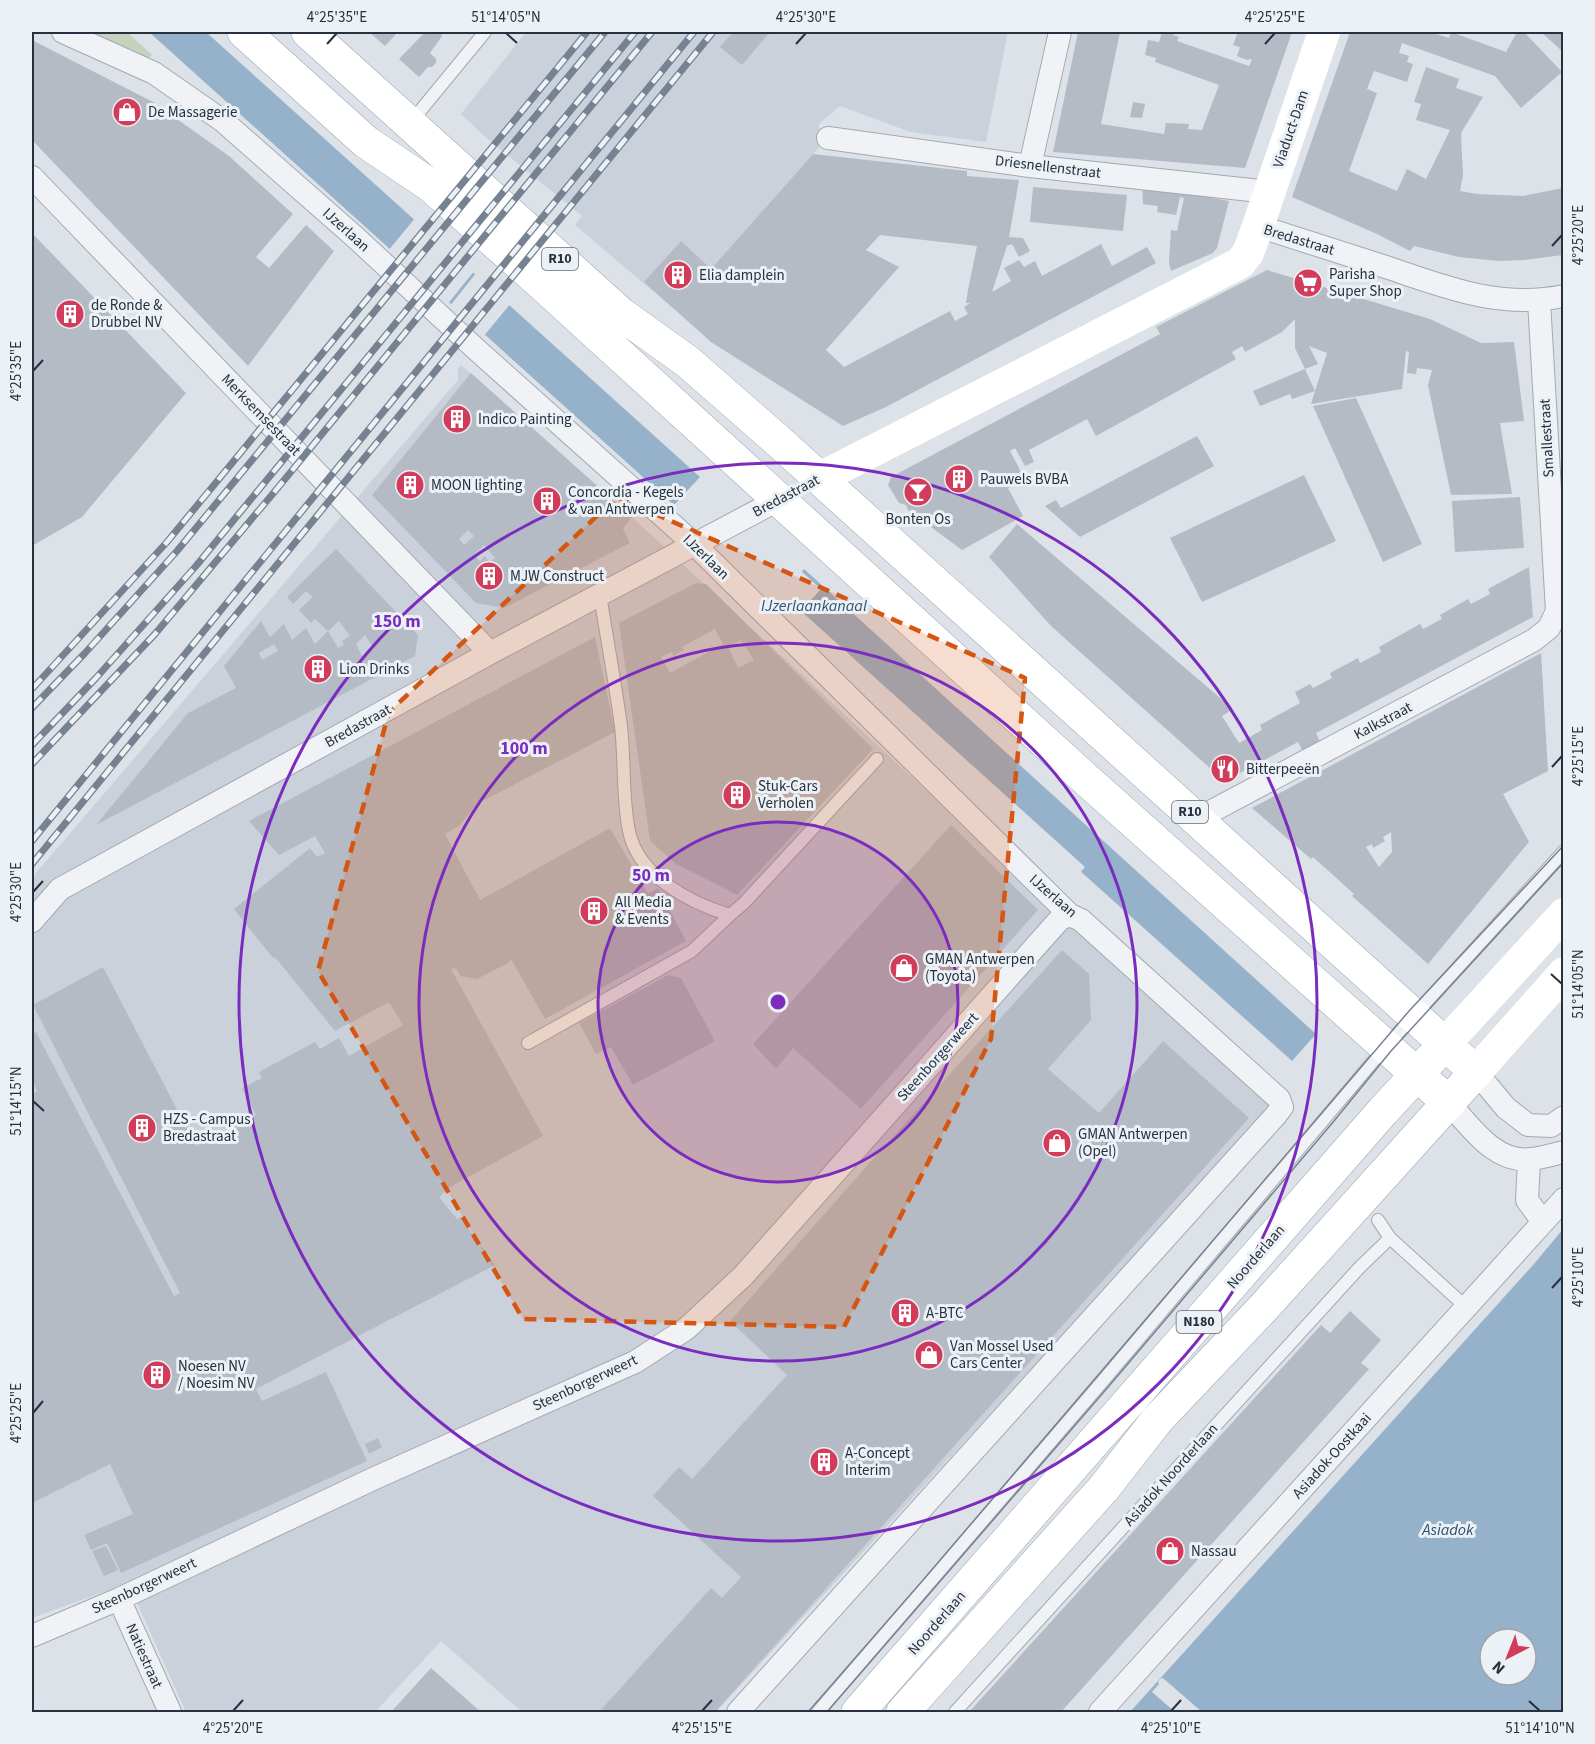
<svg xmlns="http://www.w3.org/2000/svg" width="1595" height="1744" font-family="'Source Sans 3',sans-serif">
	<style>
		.built { fill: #cbd1da }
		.green { fill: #c4d2be }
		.water { fill: #96b2ca; fill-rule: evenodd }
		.pier { fill: #dde2e8 }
		.building { fill: #b4bbc5; fill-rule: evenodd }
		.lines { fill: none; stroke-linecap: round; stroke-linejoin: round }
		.lane-casing { stroke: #a2a9b2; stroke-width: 14 }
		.street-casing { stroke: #a2a9b2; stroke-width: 24 }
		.primary-casing { stroke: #9ca7b4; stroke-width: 34 }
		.lane { stroke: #f0f2f6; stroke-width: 12 }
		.street { stroke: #f0f2f6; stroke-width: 22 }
		.secondary { stroke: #fff; stroke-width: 32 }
		.primary { stroke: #fff; stroke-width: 33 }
		.tram { stroke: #768292; stroke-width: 1.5 }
		.rail-casing { stroke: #768292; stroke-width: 7 }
		.rail { stroke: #ecf1f5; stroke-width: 4.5; stroke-dasharray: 14; stroke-linecap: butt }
		.marked { fill: #d55511; fill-opacity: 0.2; stroke: #d55511; stroke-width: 4.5; stroke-dasharray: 12 8; stroke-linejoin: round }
		.ticks { fill: none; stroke: #26303f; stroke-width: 2 }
		.ring { fill: none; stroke: #7b2cbf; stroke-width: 3 }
		.labels { text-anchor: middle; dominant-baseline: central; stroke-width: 6; stroke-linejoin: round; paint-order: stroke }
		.shield { fill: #ecf1f5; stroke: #616a76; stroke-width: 1.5 }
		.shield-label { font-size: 14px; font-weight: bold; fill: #26303f }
		.poi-label { font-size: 15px; fill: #26303f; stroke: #ecf1f5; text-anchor: start }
		.street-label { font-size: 15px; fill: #26303f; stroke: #ecf1f5 }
		.water-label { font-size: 16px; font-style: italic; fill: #2f5174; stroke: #ecf1f5 }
		.centre { fill: #7b2cbf; stroke: #ecf1f5; stroke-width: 3 }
		.ring-label { font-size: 18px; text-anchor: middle; font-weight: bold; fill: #7b2cbf; stroke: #ecf1f5; stroke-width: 6; stroke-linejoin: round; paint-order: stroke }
		.neatline { fill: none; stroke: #26303f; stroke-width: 2 }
		.ticks-label { font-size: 15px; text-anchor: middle; fill: #26303f }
	</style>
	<rect width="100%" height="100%" fill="#dde2e8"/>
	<path class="built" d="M 526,32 L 1008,32 L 986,142 L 910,132 L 840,106 L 819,124 L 820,146 L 675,310 L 575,225 L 582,216 L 483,135 L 461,114 Z
		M 461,365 L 632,517 L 1044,900 L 1273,1106 L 716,1712 L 522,1712 L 441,1641 L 375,1712 L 186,1712 L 128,1583 L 32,1618 L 32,882 L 36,873 L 458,380 L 458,368 Z"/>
	<path class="green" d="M 91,32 L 127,32 L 152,55 L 147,59 Z"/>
	<path class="water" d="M 149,32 L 206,32 L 700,477 L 674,505 Z
		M 804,569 L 1316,1034 L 1292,1061 L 778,600 Z
		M 1563,1229 L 1563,1712 L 1130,1712 L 1534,1264 ZM 1490,1639 L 1526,1639 L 1526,1675 L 1490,1675 Z"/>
	<path class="pier" d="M 416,217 L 475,270 L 447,305 L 388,251 Z
		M 477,272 L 511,303 L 483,337 L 449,307 Z
		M 800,570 L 821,589 L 801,611 L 1085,867 L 1079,874 L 835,656 L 796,618 L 794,619 L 775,602 L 775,598 Z
		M 1161,1678 L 1164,1679 L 1202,1712 L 1175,1712 L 1152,1692 L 1159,1684 L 1158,1682 Z"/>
	<path class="building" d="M 369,32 L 398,32 L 385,46 Z
		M 425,32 L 441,32 L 442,36 L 430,53 L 436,59 L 436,63 L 432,67 L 428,67 L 419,77 L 399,59 Z
		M 733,32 L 770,32 L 742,65 L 720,47 Z
		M 1078,32 L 1120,32 L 1101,124 L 1164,134 L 1166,123 L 1189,124 L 1188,129 L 1202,130 L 1219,85 L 1155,62 L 1156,58 L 1145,55 L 1148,40 L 1159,42 L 1162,32 L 1174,32 L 1173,35 L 1179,37 L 1177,41 L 1249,66 L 1252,59 L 1247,60 L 1237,56 L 1240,47 L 1233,45 L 1238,32 L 1292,32 L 1245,168 L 1053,152 Z
		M 1350,32 L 1430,32 L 1449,38 L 1451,32 L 1506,52 L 1517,32 L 1524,32 L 1562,72 L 1521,108 L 1495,76 L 1402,43 L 1399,53 L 1409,56 L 1407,62 L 1413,64 L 1407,82 L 1374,71 L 1367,89 L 1377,93 L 1349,171 L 1397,191 L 1407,169 L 1426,179 L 1450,130 L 1416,120 L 1421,104 L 1414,102 L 1426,67 L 1459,79 L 1456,88 L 1483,97 L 1461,133 L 1463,175 L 1460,191 L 1477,194 L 1523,196 L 1563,188 L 1563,255 L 1523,260 L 1499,261 L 1459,257 L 1414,246 L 1410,251 L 1377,234 L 1292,197 Z
		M 1541,32 L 1563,32 L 1563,52 Z
		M 32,40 L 153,102 L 229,156 L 293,214 L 256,257 L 269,268 L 306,225 L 334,251 L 248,366 L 32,140 Z
		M 1133,102 L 1145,104 L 1142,118 L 1130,117 Z
		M 813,154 L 967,171 L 967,176 L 1019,180 L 1009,237 L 1023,238 L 1030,251 L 1019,257 L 1012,244 L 1007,246 L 992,292 L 1011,281 L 1004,268 L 1019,260 L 1024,267 L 1035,261 L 1042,276 L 1101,244 L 1112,266 L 1147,247 L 1156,263 L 886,407 L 843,426 L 711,342 L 644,282 L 681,241 L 711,269 ZM 880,235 L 977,246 L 968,290 L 966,303 L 970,303 L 964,307 L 968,314 L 955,321 L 950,311 L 844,367 L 826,350 L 899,267 L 866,250 Z
		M 1142,185 L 1229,201 L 1217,248 L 1213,253 L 1171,271 L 1169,263 L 1171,230 L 1177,231 L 1184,198 L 1180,197 L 1176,215 L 1157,212 L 1158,206 L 1143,204 Z
		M 1033,187 L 1127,195 L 1123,231 L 1030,222 Z
		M 32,233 L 186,393 L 82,517 L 32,546 Z
		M 1267,270 L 1430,319 L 1481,343 L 1514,342 L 1524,421 L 1500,423 L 1512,494 L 1451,495 L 1428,385 L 1432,370 L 1417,368 L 1416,374 L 1407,373 L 1409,352 L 1406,351 L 1402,389 L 1311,404 L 1327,353 L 1309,346 L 1318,364 L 1305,369 L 1315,391 L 1292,399 L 1290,394 L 1260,406 L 1253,391 L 1305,369 L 1295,348 L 1295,319 L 1282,332 L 1245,352 L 1242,346 L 1232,352 L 1236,359 L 1096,436 L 1087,419 L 1029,450 L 1034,462 L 1025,466 L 1015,448 L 1010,451 L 1021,472 L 1010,478 L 1014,486 L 1008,488 L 1023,516 L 962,550 L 908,510 L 906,505 L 899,503 L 888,485 L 891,477 L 1160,334 L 1156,327 Z
		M 471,373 L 632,517 L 623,529 L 630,543 L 504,608 L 476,603 L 372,495 ZM 468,530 L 474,536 L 464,545 L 459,539 ZM 484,545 L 495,558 L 489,562 L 485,556 L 480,561 L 474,555 Z
		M 1356,398 L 1422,544 L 1383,562 L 1313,406 Z
		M 1197,436 L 1214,466 L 1080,537 L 1045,506 L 1056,500 L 1061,508 Z
		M 1304,475 L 1336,541 L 1202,602 L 1170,538 Z
		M 1520,497 L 1524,548 L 1455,552 L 1452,501 Z
		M 1017,524 L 1233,709 L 1222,716 L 1239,743 L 1262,730 L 1260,725 L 1300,703 L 1295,692 L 1310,684 L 1313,688 L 1332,678 L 1330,673 L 1358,658 L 1360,663 L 1381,652 L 1379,647 L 1420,624 L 1423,629 L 1442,619 L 1440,615 L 1468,599 L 1471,604 L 1490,594 L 1488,589 L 1529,567 L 1533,617 L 1316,733 L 1321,744 L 1304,754 L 1298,742 L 1229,779 L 1221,778 L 1051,626 L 989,557 Z
		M 336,549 L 418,635 L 415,656 L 96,825 L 188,713 L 236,688 L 224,666 L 261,621 L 270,637 L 284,624 L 292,640 L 306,628 L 315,644 L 328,631 L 338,648 L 344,645 L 342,641 L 350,636 L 339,621 L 328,631 L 315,619 L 311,623 L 299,610 L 313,597 L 306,591 L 293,604 L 287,597 ZM 365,635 L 374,649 L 362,656 L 356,644 ZM 274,644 L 278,651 L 262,660 L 259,653 Z
		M 696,583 L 706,584 L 873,749 L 737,895 L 676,864 L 650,841 L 619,623 ZM 715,629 L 723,644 L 670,673 L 661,657 L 672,652 L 673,656 L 684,650 L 682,647 ZM 741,640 L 754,660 L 738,668 L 728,647 Z
		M 595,637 L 615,732 L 477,804 L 459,826 L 445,834 L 480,900 L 610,828 L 648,894 L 658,888 L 686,941 L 545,1019 L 511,959 L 508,963 L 477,979 L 460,976 L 456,968 L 451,969 L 543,1136 L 450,1187 L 439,1197 L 457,1219 L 460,1217 L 495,1265 L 256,1389 L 262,1401 L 326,1372 L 367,1461 L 121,1573 L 107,1543 L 91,1550 L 84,1535 L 133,1514 L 110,1464 L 32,1503 L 32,1346 L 33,1345 L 32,1342 L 32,1095 L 37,1091 L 32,1080 L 32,1034 L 36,1032 L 174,1296 L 180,1293 L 33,1005 L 103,967 L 196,1146 L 256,1115 L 242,1088 L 262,1078 L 259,1072 L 315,1042 L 320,1049 L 339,1038 L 349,1056 L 403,1025 L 389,1002 L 335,1031 L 275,957 L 273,958 L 234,909 L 310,848 L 317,857 L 325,853 L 315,836 L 279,855 L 249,821 Z
		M 1541,653 L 1548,771 L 1503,794 L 1529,842 L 1428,964 L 1352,896 L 1354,894 L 1313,857 L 1311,859 L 1252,808 ZM 1391,832 L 1392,852 L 1379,867 L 1366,847 L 1372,844 L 1373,848 L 1385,841 L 1383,837 Z
		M 951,825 L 1038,910 L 861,1109 L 793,1048 L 776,1069 L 753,1044 Z
		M 1062,950 L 1089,974 L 1091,1020 L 1048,1069 L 1099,1113 L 1163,1041 L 1249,1118 L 715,1712 L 599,1712 L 711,1588 L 722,1598 L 741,1577 L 653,1496 L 679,1467 L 692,1479 L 787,1375 L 730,1321 L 865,1168 Z
		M 668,975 L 681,978 L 715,1041 L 633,1085 L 611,1047 L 596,1054 L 579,1023 Z
		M 1350,1311 L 1381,1340 L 1361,1363 L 1369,1369 L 1061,1712 L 969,1712 L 1321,1325 L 1330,1333 Z
		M 378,1438 L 382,1447 L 369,1454 L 365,1444 Z
		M 106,1546 L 118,1570 L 104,1576 L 92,1551 Z
		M 431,1668 L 481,1712 L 391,1712 Z"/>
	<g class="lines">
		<g class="lane-casing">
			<path id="lane" d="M 411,122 L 485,32
				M 600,595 C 607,639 615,682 621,726 C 625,761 622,797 629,831 C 638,876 690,903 730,915 L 744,903 L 877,759
				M 528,1043 L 692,951 L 730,915
				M 1378,1220 L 1390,1238 L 1466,1307
				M 818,1712 L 1102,1382 L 1386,1046 L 1564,851
				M 955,1712 L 1360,1267 L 1390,1238"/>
		</g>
		<g class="street-casing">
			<path id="street" d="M 63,32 L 154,73 L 223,121 L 355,237 L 478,351 L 694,544 L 1070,915 L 1081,920 L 1279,1099 L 1282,1107 L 1276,1115 L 738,1712
				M 828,138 L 1030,166 L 1269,192
				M 1030,166 L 1060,32
				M 32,177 L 490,653
				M 1258,226 C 1302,240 1346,254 1389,268 C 1448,288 1501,309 1564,296
				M 1197,819 L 1534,640 L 1549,628 L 1557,611 L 1539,301
				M 32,921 L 60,889 L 490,653 L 778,500
				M 1476,1072 L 1506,1108 L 1528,1125 L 1551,1126 L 1564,1117
				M 1449,1103 C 1470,1126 1495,1164 1531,1159 C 1542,1158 1553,1154 1564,1152
				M 1529,1160 L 1527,1200 L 1543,1222
				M 119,1599 L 170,1712
				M 32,1636 L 119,1599 L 375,1478 L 635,1362 L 686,1329 L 743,1276 L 1060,919 L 1070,915
				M 1100,1712 L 1564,1199"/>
		</g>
		<g class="primary-casing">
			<path id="primary" d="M 244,32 L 366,142 L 430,185 L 531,274 L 1080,774 L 1449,1103
				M 308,32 L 621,314 L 688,362 L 776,439 L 1476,1072 L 1265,1306 L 1157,1420 L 1104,1488 L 903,1712
				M 858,1712 L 1383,1111 L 1432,1058"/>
		</g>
		<use href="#lane" class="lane"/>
		<use href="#street" class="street"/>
		<path class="secondary" d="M 820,478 L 1240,263 L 1248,253 L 1258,226 L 1324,32
			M 1445,1044 L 1564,914
			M 1476,1072 L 1564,973"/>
		<use href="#primary" class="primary"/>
		<path class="tram" d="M 808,1712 L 924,1579 L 1409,1011 L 1564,845
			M 827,1712 L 1109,1386 L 1334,1121 L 1391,1051 L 1564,862"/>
		<g class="rail-casing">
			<path id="rail" d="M 32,689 L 167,542 L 587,32
				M 32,708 L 85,653 L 177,551 L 605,32
				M 32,745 L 96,678 L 196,566 L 635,32
				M 32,764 L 155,634 L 276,490 L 652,32
				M 32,841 L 694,32
				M 32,864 L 713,32"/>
		</g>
		<use href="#rail" class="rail"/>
	</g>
	<path class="marked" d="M 617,497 L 1025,678 L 991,1039 L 844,1327 L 523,1319 L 318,971 L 389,712 Z"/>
	<path class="ticks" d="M 506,33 L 517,43M 327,44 L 337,33M 796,44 L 806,33M 1265,44 L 1275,33M 1552,246 L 1562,235M 33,371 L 43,360M 1552,767 L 1562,756M 33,892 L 43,881M 1551,974 L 1562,984M 33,1101 L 44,1111M 1552,1288 L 1562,1277M 33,1413 L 43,1401M 1529,1701 L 1540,1711M 233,1711 L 243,1700M 702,1711 L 712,1700M 1171,1711 L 1181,1700"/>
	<circle cx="778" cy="1002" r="180" fill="#7b2cbf" fill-opacity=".12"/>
	<g class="ring">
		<circle cx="778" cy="1002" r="180"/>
		<circle cx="778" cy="1002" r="359"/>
		<circle cx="778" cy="1002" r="539"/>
	</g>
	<defs>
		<g id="shop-disc" transform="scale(1.5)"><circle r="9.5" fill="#d33b5a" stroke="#ecf1f5"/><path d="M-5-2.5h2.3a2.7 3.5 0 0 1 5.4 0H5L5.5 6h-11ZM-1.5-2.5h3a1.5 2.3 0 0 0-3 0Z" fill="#fff"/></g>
		<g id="building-disc" transform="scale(1.5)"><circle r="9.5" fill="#d33b5a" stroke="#ecf1f5"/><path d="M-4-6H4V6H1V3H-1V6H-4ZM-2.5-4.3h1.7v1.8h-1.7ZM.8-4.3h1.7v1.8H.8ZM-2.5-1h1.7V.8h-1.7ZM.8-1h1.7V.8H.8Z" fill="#fff"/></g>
		<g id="supermarket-disc" transform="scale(1.5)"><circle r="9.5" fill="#d33b5a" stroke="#ecf1f5"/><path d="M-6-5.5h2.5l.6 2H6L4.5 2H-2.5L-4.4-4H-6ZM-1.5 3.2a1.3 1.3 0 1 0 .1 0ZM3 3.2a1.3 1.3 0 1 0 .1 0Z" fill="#fff"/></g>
		<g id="bar-disc" transform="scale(1.5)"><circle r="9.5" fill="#d33b5a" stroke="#ecf1f5"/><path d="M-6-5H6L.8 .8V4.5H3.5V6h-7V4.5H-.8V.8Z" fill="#fff"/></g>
		<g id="restaurant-disc" transform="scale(1.5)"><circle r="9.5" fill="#d33b5a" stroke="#ecf1f5"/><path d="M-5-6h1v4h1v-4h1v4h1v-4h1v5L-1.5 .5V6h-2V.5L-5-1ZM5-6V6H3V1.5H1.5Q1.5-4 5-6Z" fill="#fff"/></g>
	</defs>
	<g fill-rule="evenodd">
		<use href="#shop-disc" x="127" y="112"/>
		<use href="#building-disc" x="678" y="275"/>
		<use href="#supermarket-disc" x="1308" y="283"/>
		<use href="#building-disc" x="70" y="314"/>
		<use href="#building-disc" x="457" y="419"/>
		<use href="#building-disc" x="959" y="479"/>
		<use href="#building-disc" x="410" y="485"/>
		<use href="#bar-disc" x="918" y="492"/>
		<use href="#building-disc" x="547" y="501"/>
		<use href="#building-disc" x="489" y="576"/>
		<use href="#building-disc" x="318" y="669"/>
		<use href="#restaurant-disc" x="1225" y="769"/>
		<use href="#building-disc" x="737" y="795"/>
		<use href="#building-disc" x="594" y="911"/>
		<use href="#shop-disc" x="904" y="968"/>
		<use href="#building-disc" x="142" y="1128"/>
		<use href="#shop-disc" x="1057" y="1143"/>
		<use href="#building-disc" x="905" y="1313"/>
		<use href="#shop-disc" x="929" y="1355"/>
		<use href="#building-disc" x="157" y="1375"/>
		<use href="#building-disc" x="824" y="1462"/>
		<use href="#shop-disc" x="1170" y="1551"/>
	</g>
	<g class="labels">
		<g class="shield">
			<rect x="542" y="248" width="36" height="22" rx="4.5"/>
			<rect x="1172" y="801" width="36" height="22" rx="4.5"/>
			<rect x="1176.5" y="1311" width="45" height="22" rx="4.5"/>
		</g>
		<g class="shield-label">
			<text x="560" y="259">R10</text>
			<text x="1190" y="812">R10</text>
			<text x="1199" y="1322">N180</text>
		</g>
		<g class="poi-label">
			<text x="148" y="112">De Massagerie</text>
			<text x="1329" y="274">Parisha<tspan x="1329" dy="17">Super Shop</tspan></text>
			<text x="699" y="275">Elia damplein</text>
			<text x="91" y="305">de Ronde &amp;<tspan x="91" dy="17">Drubbel NV</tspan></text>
			<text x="478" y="419">Indico Painting</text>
			<text x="980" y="479">Pauwels BVBA</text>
			<text x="431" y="485">MOON lighting</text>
			<text x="568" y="492">Concordia - Kegels<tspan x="568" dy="17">&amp; van Antwerpen</tspan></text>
			<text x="918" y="519" text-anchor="middle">Bonten Os</text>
			<text x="510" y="576">MJW Construct</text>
			<text x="339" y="669">Lion Drinks</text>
			<text x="1246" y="769">Bitterpeeën</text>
			<text x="758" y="786">Stuk-Cars<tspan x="758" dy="17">Verholen</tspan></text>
			<text x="615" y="902">All Media<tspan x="615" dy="17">&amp; Events</tspan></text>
			<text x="925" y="959">GMAN Antwerpen<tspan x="925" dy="17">(Toyota)</tspan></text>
			<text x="163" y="1119">HZS - Campus<tspan x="163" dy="17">Bredastraat</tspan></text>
			<text x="1078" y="1134">GMAN Antwerpen<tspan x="1078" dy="17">(Opel)</tspan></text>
			<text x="926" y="1313">A-BTC</text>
			<text x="950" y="1346">Van Mossel Used<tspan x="950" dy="17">Cars Center</tspan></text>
			<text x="178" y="1366">Noesen NV<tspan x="178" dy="17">/ Noesim NV</tspan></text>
			<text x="845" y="1453">A-Concept<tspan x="845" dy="17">Interim</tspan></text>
			<text x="1191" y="1551">Nassau</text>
		</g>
		<g class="street-label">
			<text transform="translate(1291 129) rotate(-71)">Viaduct-Dam</text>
			<text transform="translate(1048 167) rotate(7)">Driesnellenstraat</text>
			<text transform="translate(346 230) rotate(42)">IJzerlaan</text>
			<text transform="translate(1299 240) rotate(17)">Bredastraat</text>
			<text transform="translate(261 415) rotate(46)">Merksemsestraat</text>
			<text transform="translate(1547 438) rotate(-93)">Smallestraat</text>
			<text transform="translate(786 496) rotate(-28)">Bredastraat</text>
			<text transform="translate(706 557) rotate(44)">IJzerlaan</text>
			<text transform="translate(1383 721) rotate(-28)">Kalkstraat</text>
			<text transform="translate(358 726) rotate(-29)">Bredastraat</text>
			<text transform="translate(1053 896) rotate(41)">IJzerlaan</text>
			<text transform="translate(938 1057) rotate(-48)">Steenborgerweert</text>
			<text transform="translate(1256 1257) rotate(-49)">Noorderlaan</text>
			<text transform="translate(585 1383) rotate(-25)">Steenborgerweert</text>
			<text transform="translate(1332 1456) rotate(-48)">Asiadok-Oostkaai</text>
			<text transform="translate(1171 1475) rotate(-48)">Asiadok Noorderlaan</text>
			<text transform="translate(144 1586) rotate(-25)">Steenborgerweert</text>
			<text transform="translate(937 1623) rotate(-49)">Noorderlaan</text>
			<text transform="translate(144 1656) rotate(66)">Natiestraat</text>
		</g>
		<g class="water-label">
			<text x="814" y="606">IJzerlaankanaal</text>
			<text x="1448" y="1530">Asiadok</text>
		</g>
	</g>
	<circle cx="778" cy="1002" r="9" class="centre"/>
	<g class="ring-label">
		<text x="397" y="627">150 m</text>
		<text x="524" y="754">100 m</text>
		<text x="651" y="881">50 m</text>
	</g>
	<rect width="1595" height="1744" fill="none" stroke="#ecf1f5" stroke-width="66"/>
	<g transform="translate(1508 1657) rotate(222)"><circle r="28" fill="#ecf1f5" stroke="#9da4ac" stroke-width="1.5"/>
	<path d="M0-4.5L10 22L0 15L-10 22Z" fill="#d33b5a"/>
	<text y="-9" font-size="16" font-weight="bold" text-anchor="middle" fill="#26303f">N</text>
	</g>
	<rect x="33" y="33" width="1529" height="1678" class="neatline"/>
	<g class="ticks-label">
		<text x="337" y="22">4°25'35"E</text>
		<text x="506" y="22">51°14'05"N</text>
		<text x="806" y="22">4°25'30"E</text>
		<text x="1275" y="22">4°25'25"E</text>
		<text transform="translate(1578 235) rotate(-90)" y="5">4°25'20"E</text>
		<text transform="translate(16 371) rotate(-90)" y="5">4°25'35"E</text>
		<text transform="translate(1578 756) rotate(-90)" y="5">4°25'15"E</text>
		<text transform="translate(16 892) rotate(-90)" y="5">4°25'30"E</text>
		<text transform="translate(1578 984) rotate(-90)" y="5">51°14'05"N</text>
		<text transform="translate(16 1101) rotate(-90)" y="5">51°14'15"N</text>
		<text transform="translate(1578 1277) rotate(-90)" y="5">4°25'10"E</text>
		<text transform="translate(16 1413) rotate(-90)" y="5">4°25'25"E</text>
		<text x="233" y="1733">4°25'20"E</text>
		<text x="702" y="1733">4°25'15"E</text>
		<text x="1171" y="1733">4°25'10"E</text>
		<text x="1540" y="1733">51°14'10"N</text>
	</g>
</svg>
